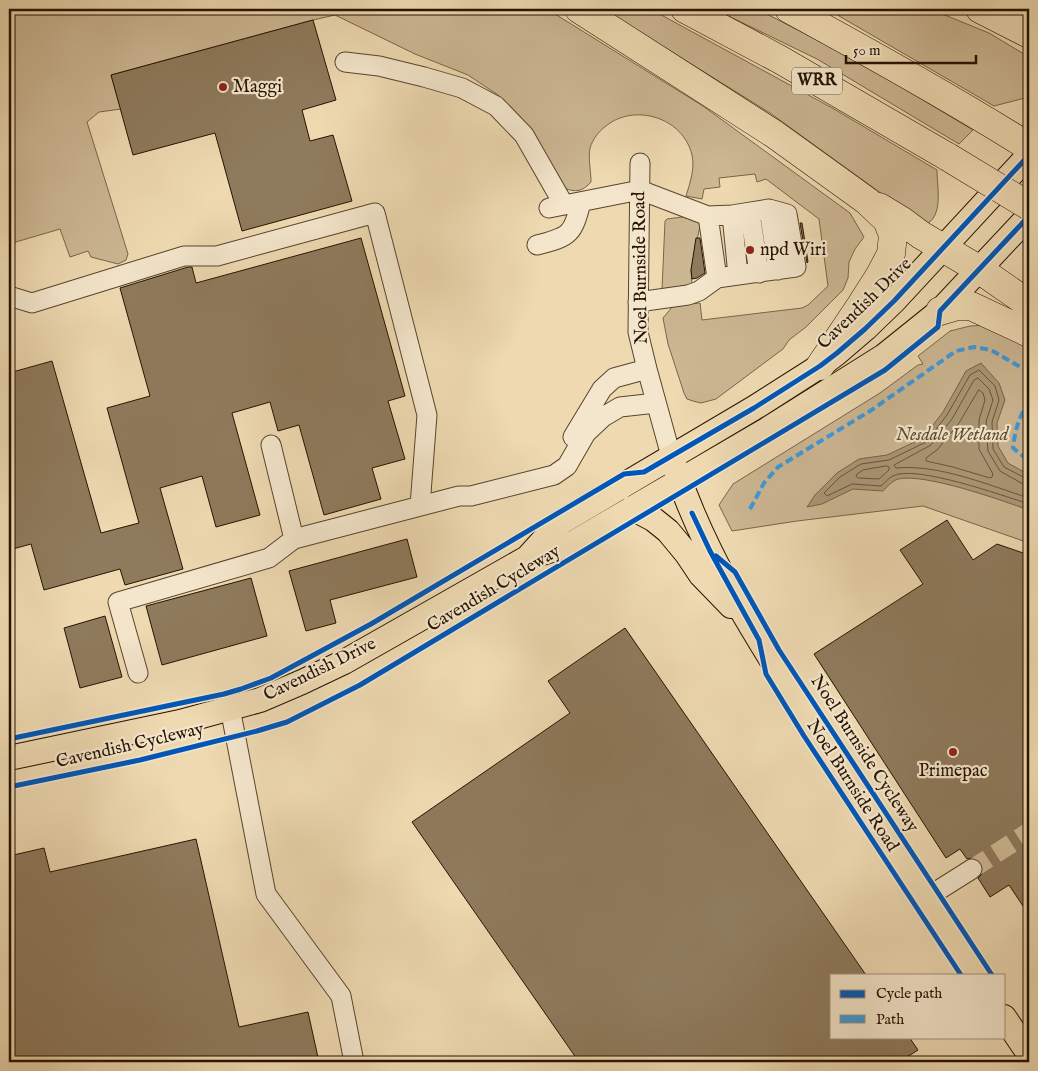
<svg xmlns="http://www.w3.org/2000/svg" width="1038" height="1071" font-family="'IM FELL English',serif">
	<style>
		.green { fill: #ccb793; stroke: #78654a }
		.water { fill: #aa9675; stroke: #756246 }
		.lines { fill: none; stroke-linecap: round; stroke-linejoin: round }
		.shore { stroke: #68543a; stroke-width: 1 }
		.building { fill: #8e7a5c; stroke: #251300 }
		.minor-tunnel { stroke: #d0bb96; stroke-width: 19; stroke-dasharray: 19 9; stroke-linecap: butt }
		.minor-casing { stroke: #57442c; stroke-width: 21 }
		.major-casing { stroke: #251300; stroke-width: 26 }
		.highway-casing { stroke: #251300; stroke-width: 29 }
		.minor { stroke: #f4e6cc; stroke-width: 19 }
		.major { stroke: #eed9b1; stroke-width: 24 }
		.highway { stroke: #eed9b1; stroke-width: 28 }
		.highway-bridge-casing { stroke: #251300; stroke-width: 29; stroke-linecap: butt }
		.highway-bridge { stroke: #eed9b1; stroke-width: 28 }
		.quiet { stroke: #3c9adc; stroke-width: 4; stroke-dasharray: 8 4; stroke-linecap: butt }
		.cycleway-casing { stroke: #f4e6cc; stroke-width: 8 }
		.cycleway { stroke: #0057b8; stroke-width: 5 }
		.poi-dot { fill: #8f2418; stroke: #f4e6cc; stroke-width: 2 }
		.labels { text-anchor: middle; dominant-baseline: central; stroke-width: 4.5; stroke-linejoin: round; paint-order: stroke }
		.shield { fill: #f4e6cc; stroke: #63523d; stroke-width: 1 }
		.shield-label { font-size: 16px; font-weight: bold; fill: #251300 }
		.poi-label { font-size: 18px; fill: #251300; stroke: #f4e6cc; text-anchor: start }
		.street-label { font-size: 18px; fill: #251300; stroke: #f4e6cc }
		.park-label { font-size: 18px; font-style: italic; fill: #5f4c33; stroke: #f4e6cc }
	</style>
	<rect width="100%" height="100%" fill="#eed9b1"/>
	<filter id="stains"><feTurbulence type="fractalNoise" baseFrequency=".004" numOctaves="4"/><feColorMatrix values="0 0 0 0 .2 0 0 0 0 .09 0 0 0 0 .02 0 0 0 .5 -.17"/></filter>
	<radialGradient id="worn" r=".72"><stop offset=".6" stop-color="#630" stop-opacity="0"/><stop offset="1" stop-color="#630" stop-opacity=".3"/></radialGradient>
	<path class="green" d="M 9,9 L 547,9 L 703,106 L 850,213 L 864,237 L 855,249 L 849,262 L 848,278 L 843,290 L 806,327 L 789,340 L 783,349 L 716,399 L 701,403 L 693,401 L 687,399 L 684,393 L 668,344 L 663,318 L 673,306 L 700,303 L 702,320 L 802,308 L 808,305 L 828,286 L 819,219 L 766,179 L 757,182 L 755,174 L 719,178 L 720,187 L 704,189 L 702,199 L 686,196 C 690,183 695,169 692,155 C 683,117 634,103 606,126 C 598,132 593,139 590,148 C 588,158 591,172 591,182 C 583,191 576,193 564,188 L 532,129 L 498,95 L 468,75 L 415,54 L 335,15 L 313,20 L 111,75 L 121,109 L 99,112 L 87,122 L 128,254 L 126,260 L 118,264 L 91,257 L 88,251 L 70,257 L 60,229 L 9,244 Z
		M 603,9 L 649,9 L 654,11 L 834,109 L 937,170 C 937,188 944,216 925,225 L 770,113 Z
		M 714,9 L 757,9 L 856,60 L 973,130 L 959,144 L 817,59 Z
		M 827,9 L 930,9 L 989,33 L 1029,57 L 1029,97 L 994,106 Z
		M 682,217 L 701,221 L 691,270 L 692,284 L 662,290 L 665,221 L 667,219 Z
		M 991,325 L 1029,344 L 1029,543 L 923,506 L 797,521 L 732,531 L 719,505 L 733,484 L 880,393 L 918,365 L 923,364 L 918,356 L 950,331 L 970,326 Z"/>
	<path class="water" d="M 981,363 L 999,383 L 1005,400 L 997,423 L 998,446 L 1008,463 L 1029,475 L 1029,510 C 1000,500 926,473 898,479 C 892,481 887,487 883,491 L 853,489 L 822,504 L 807,507 L 815,495 L 837,473 L 859,459 L 887,455 L 923,438 L 943,412 L 966,371 Z"/>
	<g class="lines">
		<path class="shore" d="M 979,390 L 983,393 L 985,400 L 979,420 L 979,449 L 993,474 L 992,477 L 990,478 L 953,467 L 926,461 L 926,458 L 938,449 L 959,423 Z
			M 887,466 L 889,467 L 889,470 L 879,479 L 858,478 L 856,476 L 857,474 L 863,470 Z
			M 1029,479 L 1025,478 L 1004,467 L 993,449 L 992,422 L 999,400 L 995,386 L 979,370 L 970,375 L 947,415 L 926,442 L 889,460 L 861,464 L 840,477 L 824,493 L 827,496 L 852,484 L 881,486 C 885,483 888,478 893,476 C 914,464 1004,496 1029,504
			M 1029,485 L 1023,484 L 1000,471 L 988,451 L 986,422 L 993,400 L 989,389 L 978,378 L 974,380 L 952,419 L 931,445 L 894,465 L 896,468 C 939,464 988,485 1029,498"/>
	</g>
	<path class="building" d="M 313,20 L 336,100 L 302,110 L 310,141 L 333,135 L 352,201 L 242,231 L 215,133 L 133,155 L 111,75 Z
		M 800,223 L 802,223 L 808,262 L 807,263 Z
		M 361,238 L 405,396 L 388,401 L 405,459 L 372,468 L 381,499 L 324,515 L 299,425 L 278,431 L 270,402 L 232,413 L 260,515 L 216,527 L 202,476 L 160,488 L 183,569 L 125,585 L 120,569 L 44,590 L 31,544 L 9,550 L 9,373 L 52,361 L 101,533 L 139,523 L 107,408 L 150,396 L 120,288 L 188,267 L 192,267 L 196,283 Z
		M 696,238 L 700,238 L 705,273 L 697,278 L 692,279 L 691,270 Z
		M 947,520 L 973,560 L 997,544 L 1029,555 L 1029,915 L 1009,885 L 990,897 L 978,878 L 982,874 L 983,868 L 982,863 L 978,859 L 972,858 L 967,859 L 960,849 L 946,858 L 814,654 L 923,584 L 900,550 Z
		M 407,539 L 417,577 L 330,600 L 336,623 L 306,631 L 289,571 Z
		M 251,578 L 267,636 L 162,665 L 146,606 Z
		M 105,616 L 122,677 L 80,688 L 64,628 Z
		M 625,628 L 866,975 L 832,975 L 832,1037 L 909,1037 L 918,1050 L 899,1062 L 813,1062 L 809,1057 L 801,1062 L 579,1062 L 412,822 L 570,713 L 548,681 Z
		M 196,839 L 239,1027 L 308,1012 L 319,1062 L 9,1062 L 9,856 L 44,848 L 50,872 Z"/>
	<g class="lines">
		<path class="minor-tunnel" d="M 972,869 L 1029,832"/>
		<g class="minor-casing">
			<path id="minor" d="M 345,62 L 379,66 L 424,77 L 462,88 L 496,106 L 524,135 L 564,205
				M 640,163 L 638,332 L 647,369 L 671,456
				M 549,208 L 640,190 L 708,216 L 732,215 L 769,209 L 787,214 L 796,267 L 717,278 L 699,291 L 688,295 L 638,302
				M 769,209 L 778,270
				M 750,213 L 759,273
				M 732,215 L 738,275
				M 708,216 L 717,278
				M 537,245 C 570,237 573,234 581,202
				M 9,296 L 32,303 L 184,256 L 217,256 L 375,213 L 427,415 L 420,506
				M 573,437 L 602,389 L 614,378 L 647,369
				M 271,445 L 294,539
				M 138,673 L 118,602 L 269,558 L 294,539 L 459,496 L 471,496 L 554,475 L 567,466 L 586,433 L 603,417 L 620,407 L 656,403
				M 230,708 L 266,894 L 341,996 L 354,1062
				M 926,898 L 972,869"/>
		</g>
		<g class="major-casing">
			<path id="major" d="M 675,467 C 704,553 753,632 802,708 C 858,798 918,886 976,975
				M 632,508 L 653,519 L 668,531 L 687,554 L 701,575 L 731,606
				M 528,557 L 558,524 L 754,408 L 820,366 L 837,353 L 865,329 L 894,301 L 1029,155
				M 9,758 L 180,722 L 260,700 L 302,682 L 344,662 L 527,558 L 573,543 L 768,429 L 884,356 L 940,311 L 1029,216
				M 1004,1017 L 1029,1054"/>
		</g>
		<g class="highway-casing">
			<path id="highway" d="M 579,9 L 774,134 L 867,201 L 887,220 L 893,235 L 891,254 L 880,275 L 861,305 L 820,366
				M 685,9 L 779,59 L 948,157
				M 789,9 C 870,53 951,98 1029,147
				M 980,9 L 1029,34
				M 1027,9 L 1029,10
				M 879,207 L 902,221 L 921,235 L 980,270 L 1029,304
				M 940,311 L 957,306 L 971,306 L 1029,333"/>
		</g>
		<use href="#minor" class="minor"/>
		<use href="#major" class="major"/>
		<use href="#highway" class="highway"/>
		<g class="highway-bridge-casing">
			<path id="highway-bridge" d="M 948,157 L 1029,206"/>
		</g>
		<use href="#highway-bridge" class="highway-bridge"/>
		<path class="quiet" d="M 1029,401 C 1019,417 1015,430 1013,448 L 1029,461
			M 750,509 L 764,483 L 778,467 L 870,411 L 956,351 L 974,347 L 991,350 L 1029,372"/>
		<g class="cycleway-casing">
			<path id="cycleway" d="M 692,513 L 710,551 L 759,640 L 766,674 L 804,736 L 961,975
				M 716,556 L 735,572 L 779,650 L 992,975
				M 9,739 L 224,694 L 241,689 L 271,678 L 371,624 L 624,474 L 644,472 L 754,408 L 820,366 L 837,353 L 865,329 L 894,301 L 1029,155
				M 9,787 L 140,760 L 257,731 L 287,722 L 360,685 L 885,370 L 938,327 L 940,311 L 1029,216"/>
		</g>
		<use href="#cycleway" class="cycleway"/>
	</g>
	<g class="poi-dot">
		<circle cx="223" cy="87" r="5"/>
		<circle cx="750" cy="250" r="5"/>
		<circle cx="953" cy="752" r="5"/>
	</g>
	<g class="labels">
		<rect class="shield" x="792" y="67.5" width="50" height="27" rx="4"/>
		<g class="shield-label">
			<text x="817" y="81">WRR</text>
		</g>
		<g class="poi-label">
			<text x="233" y="87">Maggi</text>
			<text x="760" y="250">npd Wiri</text>
			<text x="953" y="771" text-anchor="middle">Primepac</text>
		</g>
		<g class="street-label">
			<text transform="translate(641 268) rotate(-91)">Noel Burnside Road</text>
			<text transform="translate(865 304) rotate(-44)">Cavendish Drive</text>
			<text transform="translate(494 589) rotate(-31)">Cavendish Cycleway</text>
			<text transform="translate(320 670) rotate(-26)">Cavendish Drive</text>
			<text transform="translate(130 746) rotate(-13)">Cavendish Cycleway</text>
			<text transform="translate(864 754) rotate(57)">Noel Burnside Cycleway</text>
			<text transform="translate(852 786) rotate(57)">Noel Burnside Road</text>
		</g>
		<g class="park-label">
			<text x="952" y="435">Nesdale Wetland</text>
		</g>
	</g>
	<rect width="1038" height="1071" fill="none" stroke="#eed9b1" stroke-width="30"/>
	<rect x="10" y="10" width="1018" height="1051" fill="none" stroke="#251300" stroke-width="2.5"/>
	<rect x="15" y="15" width="1008" height="1041" fill="none" stroke="#251300"/>
	<rect x="830" y="974" width="175" height="65" fill="#f4e6cc" stroke="#a1927a"/>
	<rect x="840" y="990" width="25" height="8" fill="#0057b8" stroke="#a1927a"/>
	<text x="876" y="998" font-size="15" fill="#251300">Cycle path</text>
	<rect x="840" y="1015" width="25" height="8" fill="#3c9adc" stroke="#a1927a"/>
	<text x="876" y="1024" font-size="15" fill="#251300">Path</text>
	<path d="M846 55v8h130v-8" fill="none" stroke="#251300" stroke-width="2.5"/>
	<text x="853" y="55" font-size="15" fill="#251300" stroke="#f4e6cc" stroke-width="4" paint-order="stroke">50 m</text>
	<rect width="100%" height="100%" filter="url(#stains)"/>
	<rect width="100%" height="100%" fill="url(#worn)"/>
</svg>
